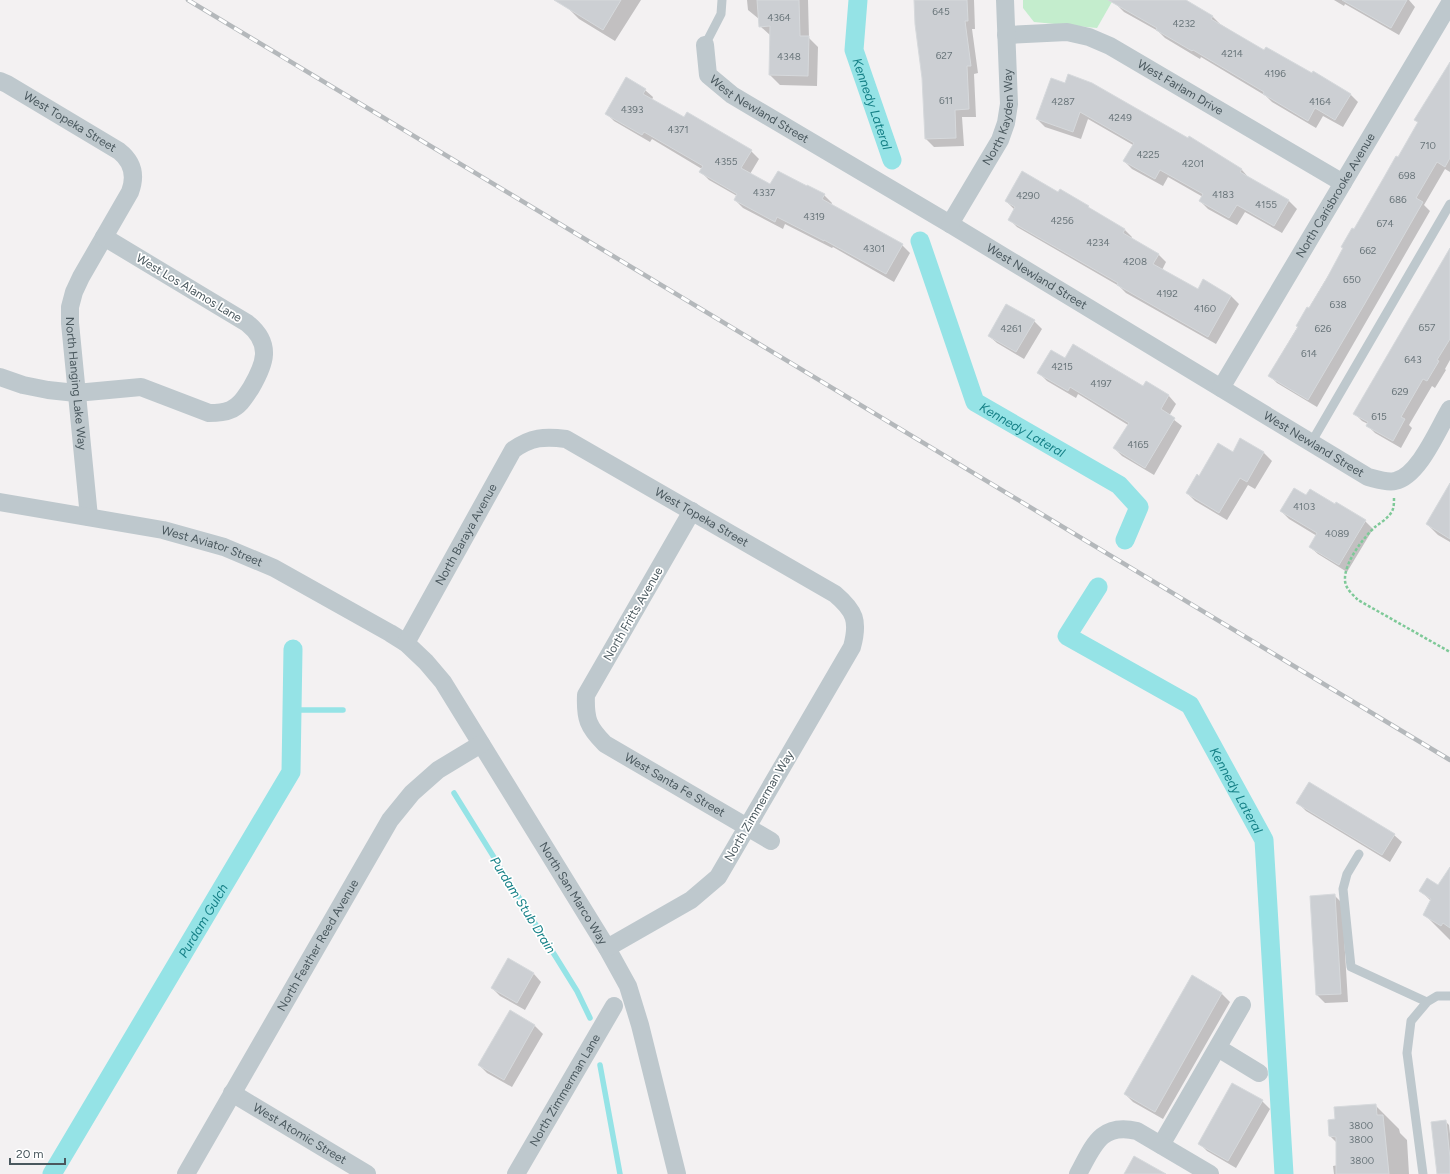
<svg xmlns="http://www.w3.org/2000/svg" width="1450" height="1174" font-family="Figtree,sans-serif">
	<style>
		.green { fill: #c4edcd }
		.shadow { fill: #0003 }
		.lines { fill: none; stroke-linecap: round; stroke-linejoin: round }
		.stream { stroke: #95e3e6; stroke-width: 5.5 }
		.canal { stroke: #95e3e6; stroke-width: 19 }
		.building { fill: #cccfd3; stroke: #d6d9dc }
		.path { stroke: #7ec998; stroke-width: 2.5; stroke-dasharray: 3 2; stroke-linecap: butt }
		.service { stroke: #bec8cd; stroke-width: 9 }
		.minor { stroke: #bec8cd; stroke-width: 18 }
		.rail-casing { stroke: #b4b8bb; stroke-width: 4.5 }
		.rail { stroke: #fff; stroke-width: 3; stroke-dasharray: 9; stroke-linecap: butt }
		.labels { text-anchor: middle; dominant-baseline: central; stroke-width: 3.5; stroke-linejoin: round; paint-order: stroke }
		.number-label { font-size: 10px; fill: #6a767b }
		.street-label { font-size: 12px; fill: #4a585e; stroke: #fff }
		.water-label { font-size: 13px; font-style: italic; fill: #168187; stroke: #fff }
	</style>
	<rect width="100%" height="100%" fill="#f3f1f2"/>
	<path class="green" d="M 1023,0 L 1113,0 L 1097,28 L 1034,22 L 1023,8 Z"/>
	<path class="shadow" d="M 571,0 L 641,0 L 615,41 L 579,19 L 567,7 Z
		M 747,0 L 808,0 L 809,38 L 818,47 L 817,86 L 780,85 L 770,75 L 771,36 L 760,26 L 759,19 L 748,10 Z
		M 915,0 L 974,0 L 975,29 L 972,29 L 978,73 L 974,74 L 976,117 L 962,117 L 964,146 L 934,147 L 926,139 L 923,78 Z
		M 1118,0 L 1184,0 L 1212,16 L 1220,24 L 1265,52 L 1350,94 L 1358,102 L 1343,127 L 1323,116 L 1316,128 L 1272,102 L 1266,96 L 1201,57 L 1200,59 L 1165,38 L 1158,31 L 1124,12 L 1116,4 Z
		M 1334,0 L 1409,0 L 1415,7 L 1399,35 L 1345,4 L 1344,6 Z
		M 1450,65 L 1450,172 L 1445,169 L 1424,205 L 1430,211 L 1317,407 L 1277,383 L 1269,375 L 1419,123 L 1415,120 Z
		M 1051,79 L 1188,139 L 1189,137 L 1242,170 L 1249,178 L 1289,201 L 1297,209 L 1282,233 L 1245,212 L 1237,225 L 1208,209 L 1200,201 L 1203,197 L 1168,177 L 1163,186 L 1132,169 L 1124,161 L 1133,145 L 1088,119 L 1081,139 L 1045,127 L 1037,119 Z
		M 645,90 L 653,97 L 652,100 L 684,119 L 751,151 L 759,159 L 750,174 L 771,186 L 824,195 L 832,203 L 831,205 L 902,245 L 910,253 L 894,282 L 833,247 L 832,248 L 785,224 L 783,229 L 743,208 L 735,200 L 737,196 L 709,180 L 701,172 L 702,169 L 652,139 L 650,142 L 614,121 L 606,113 Z
		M 1060,190 L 1125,230 L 1132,237 L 1131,239 L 1158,254 L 1166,262 L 1162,270 L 1198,291 L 1204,281 L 1231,296 L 1239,304 L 1216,344 L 1126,293 L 1119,286 L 1017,227 L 1009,219 L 1015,210 L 1006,201 L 1059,194 Z
		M 1450,249 L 1450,360 L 1445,369 L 1446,370 L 1435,388 L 1432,386 L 1409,425 L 1412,428 L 1401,448 L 1375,433 L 1367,425 L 1368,424 L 1362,421 L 1354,413 Z
		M 1034,321 L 1042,329 L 1024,359 L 997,343 L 989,336 Z
		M 1065,359 L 1169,396 L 1176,404 L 1169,416 L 1182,426 L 1154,475 L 1122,456 L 1114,448 L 1128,425 L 1078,394 L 1076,398 L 1047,381 L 1039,373 Z
		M 1241,440 L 1264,453 L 1272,461 L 1255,489 L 1248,485 L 1227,520 L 1195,501 L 1187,493 L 1200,477 L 1233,453 Z
		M 1450,485 L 1450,542 L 1438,535 L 1427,524 Z
		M 1306,496 L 1365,521 L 1373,529 L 1347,572 L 1318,554 L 1310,547 L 1317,536 L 1289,519 L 1281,511 Z
		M 1298,803 L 1394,835 L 1402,842 L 1390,862 L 1306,811 Z
		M 1450,873 L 1450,940 L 1424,914 L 1431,901 L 1421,891 L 1439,887 Z
		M 1334,895 L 1342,903 L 1348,1002 L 1325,1003 L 1317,995 Z
		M 534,974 L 541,982 L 525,1010 L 500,996 L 492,988 Z
		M 1192,977 L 1222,994 L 1230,1002 L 1163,1119 L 1133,1102 L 1125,1094 Z
		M 510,1011 L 535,1026 L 543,1034 L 512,1087 L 487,1073 L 479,1065 Z
		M 1262,1101 L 1270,1109 L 1236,1168 L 1207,1151 L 1199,1143 Z
		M 1375,1105 L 1399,1129 L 1400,1133 L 1407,1140 L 1409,1174 L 1334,1174 L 1333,1166 L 1338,1165 L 1337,1143 L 1330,1136 L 1336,1120 Z
		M 1445,1121 L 1449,1125 L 1450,1134 L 1450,1174 L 1438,1174 Z"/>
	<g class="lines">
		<path class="stream" d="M 291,710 L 343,710
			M 454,793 L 577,991 L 590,1018
			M 600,1065 L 620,1174"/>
		<g class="canal">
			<path id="s1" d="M 858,0 L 854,50 L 892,160"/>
			<path id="s2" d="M 920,241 L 975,402 L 1119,485 L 1139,507 L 1125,540"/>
			<path id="s3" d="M 1098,587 L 1067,636 L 1190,705 L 1264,840 L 1284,1174"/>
			<path id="s4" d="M 52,1174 L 291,772 L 293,649"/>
		</g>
	</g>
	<path class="building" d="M 554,0 L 621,0 L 603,30 Z
		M 757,0 L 799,0 L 800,36 L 809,36 L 808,76 L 769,75 L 770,26 L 759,27 Z
		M 914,0 L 967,0 L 968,21 L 965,21 L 971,66 L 967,66 L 969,109 L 955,110 L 956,138 L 925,139 L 922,78 L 915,24 Z
		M 1108,0 L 1186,0 L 1213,16 L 1211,19 L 1264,50 L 1266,47 L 1312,73 L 1313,71 L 1351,94 L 1335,120 L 1315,108 L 1308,121 L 1263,94 L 1264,92 L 1193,50 L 1192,51 L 1156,30 L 1157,28 Z
		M 1342,0 L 1407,0 L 1391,28 Z
		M 1450,62 L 1450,158 L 1445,167 L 1437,162 L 1416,198 L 1423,202 L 1364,305 L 1308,400 L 1268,376 L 1298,327 L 1296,326 L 1307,307 L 1309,308 L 1327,278 L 1343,248 L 1341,247 L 1352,228 L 1354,229 L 1383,179 L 1396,156 L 1398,157 L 1418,122 L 1414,120 Z
		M 1068,74 L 1092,83 L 1188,138 L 1189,136 L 1242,169 L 1240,172 L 1289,200 L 1274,226 L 1237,205 L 1229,218 L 1199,201 L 1203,194 L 1160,170 L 1155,179 L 1123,161 L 1134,143 L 1080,112 L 1073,132 L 1036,119 L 1051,78 L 1065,83 Z
		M 626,77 L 646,89 L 643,94 L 684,117 L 687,112 L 752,150 L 741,168 L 770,184 L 778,171 L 807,186 L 807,185 L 825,194 L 822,199 L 903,244 L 886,274 L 824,240 L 824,241 L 777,217 L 775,222 L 734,200 L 737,194 L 699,172 L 703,166 L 644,132 L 642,135 L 605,114 Z
		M 1022,171 L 1058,192 L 1060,189 L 1089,206 L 1088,207 L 1125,229 L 1123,233 L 1159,254 L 1153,264 L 1198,289 L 1203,279 L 1231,296 L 1208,337 L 1117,285 L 1118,283 L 1008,220 L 1015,207 L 1005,201 Z
		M 1450,248 L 1450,339 L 1437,360 L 1439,361 L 1427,381 L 1423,379 L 1401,417 L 1405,419 L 1393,441 L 1366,426 L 1368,422 L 1353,414 Z
		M 1006,304 L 1035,320 L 1016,352 L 988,336 Z
		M 1073,344 L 1143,386 L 1146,381 L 1169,395 L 1161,409 L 1175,418 L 1145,468 L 1113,448 L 1129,423 L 1070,387 L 1068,391 L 1037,373 L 1051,350 L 1065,358 Z
		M 1240,438 L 1264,452 L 1247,482 L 1240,478 L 1219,513 L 1186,493 L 1197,474 L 1199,476 L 1218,443 L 1233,452 Z
		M 1450,483 L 1450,539 L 1426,524 Z
		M 1294,488 L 1306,495 L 1310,489 L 1335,504 L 1336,502 L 1366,520 L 1339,565 L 1309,547 L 1317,533 L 1280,511 Z
		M 1309,782 L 1395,834 L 1382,855 L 1296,803 Z
		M 1450,867 L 1450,928 L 1443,923 L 1441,926 L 1423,915 L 1431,899 L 1419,891 L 1427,878 L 1438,885 Z
		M 1335,894 L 1341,994 L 1316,995 L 1310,896 Z
		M 508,958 L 534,973 L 517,1003 L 491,988 Z
		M 1192,975 L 1222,993 L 1155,1112 L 1124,1094 Z
		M 510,1010 L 535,1025 L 504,1080 L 478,1065 Z
		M 1232,1083 L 1263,1100 L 1228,1161 L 1198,1144 Z
		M 1376,1104 L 1377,1115 L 1383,1115 L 1389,1174 L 1336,1174 L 1336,1137 L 1329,1136 L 1328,1120 L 1335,1119 L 1334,1107 Z
		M 1446,1120 L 1450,1158 L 1450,1174 L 1437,1174 L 1431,1122 Z
		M 1134,1156 L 1166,1174 L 1124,1174 Z"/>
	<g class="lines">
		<path class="path" d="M 1394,498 C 1394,503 1394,509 1391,513 C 1387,519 1380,523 1375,527 C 1363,538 1344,563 1345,580 C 1345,588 1353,595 1358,600 L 1450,652"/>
		<path class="service" d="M 705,45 L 721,14 L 722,0
			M 1311,443 L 1450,204
			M 1359,854 L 1347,874 L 1343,889 L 1351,967 L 1427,1002
			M 1423,1174 L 1407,1053 L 1411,1021 L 1427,1002 L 1437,996 L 1450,996"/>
		<g class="minor">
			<path id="s5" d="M 1006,35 L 1067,32 L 1089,37 L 1110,46 L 1343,183"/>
			<path id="s6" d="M 705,45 L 708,75 L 732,95 L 950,224 L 1368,477 C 1376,479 1387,483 1395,481 C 1419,476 1438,429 1450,409"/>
			<path id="s7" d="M 0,81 L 7,84 L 119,151 C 133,162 136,176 130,192 L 81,277 L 74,292 L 70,307 L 70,323 L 89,517"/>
			<path id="s8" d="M 950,224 L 1000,140 L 1006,123 L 1009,104 L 1005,0"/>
			<path d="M 0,377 L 23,385 L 48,390 L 76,393 L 141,387 L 209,413 C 216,413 223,413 230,410 C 240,406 245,397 251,388 C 265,364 273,344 247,323 L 104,237"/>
			<path id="s9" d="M 1221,388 L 1450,3"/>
			<path id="s10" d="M 0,502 L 163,530 L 224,547 L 274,568 L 390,633 L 406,643 L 426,662 L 443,682 L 607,948 L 628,986 L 640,1025 L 677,1174"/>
			<path id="s11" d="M 692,511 L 586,695 C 585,719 588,727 605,744 L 771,841"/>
			<path id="s12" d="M 406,643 L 513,450 C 531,437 545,436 566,439 L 835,594 C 855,611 859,621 852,647 L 718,877 L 691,900 L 607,948"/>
			<path d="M 1218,1048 L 1259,1073"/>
			<path id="s13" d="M 232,1093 L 367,1174"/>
			<path d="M 1161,1145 L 1242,1005"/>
			<path id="s14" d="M 186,1174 L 390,820 L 412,793 L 438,770 L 481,744"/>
			<path id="s15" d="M 516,1174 L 614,1006"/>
			<path d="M 1078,1174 C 1093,1147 1100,1122 1137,1131 L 1210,1174"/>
		</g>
		<g class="rail-casing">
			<path id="rail" d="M 188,0 L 1450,760"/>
		</g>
		<use href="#rail" class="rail"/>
	</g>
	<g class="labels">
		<g class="number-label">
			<text x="941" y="11">645</text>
			<text x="779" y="17">4364</text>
			<text x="1184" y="23">4232</text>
			<text x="1232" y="53">4214</text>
			<text x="944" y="55">627</text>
			<text x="789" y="56">4348</text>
			<text x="1275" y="73">4196</text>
			<text x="946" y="100">611</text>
			<text x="1063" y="101">4287</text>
			<text x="1320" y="101">4164</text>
			<text x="632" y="109">4393</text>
			<text x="1120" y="117">4249</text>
			<text x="678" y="129">4371</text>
			<text x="1428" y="145">710</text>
			<text x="1148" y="154">4225</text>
			<text x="726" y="161">4355</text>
			<text x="1193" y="163">4201</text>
			<text x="1407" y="175">698</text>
			<text x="764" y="192">4337</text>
			<text x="1223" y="194">4183</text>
			<text x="1028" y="195">4290</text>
			<text x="1398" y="199">686</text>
			<text x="1266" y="204">4155</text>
			<text x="814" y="216">4319</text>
			<text x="1062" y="220">4256</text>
			<text x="1385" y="223">674</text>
			<text x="1098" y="242">4234</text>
			<text x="874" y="248">4301</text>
			<text x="1368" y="250">662</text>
			<text x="1135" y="261">4208</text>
			<text x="1352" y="279">650</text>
			<text x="1167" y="293">4192</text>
			<text x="1338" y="304">638</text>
			<text x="1205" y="308">4160</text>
			<text x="1427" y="327">657</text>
			<text x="1011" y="328">4261</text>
			<text x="1323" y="328">626</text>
			<text x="1309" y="353">614</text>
			<text x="1413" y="359">643</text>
			<text x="1062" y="366">4215</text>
			<text x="1101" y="383">4197</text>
			<text x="1400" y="391">629</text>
			<text x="1379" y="416">615</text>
			<text x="1138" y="444">4165</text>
			<text x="1304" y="506">4103</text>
			<text x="1337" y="533">4089</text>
			<text x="1361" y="1125">3800</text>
			<text x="1361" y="1139">3800</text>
			<text x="1362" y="1160">3800</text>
		</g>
		<g class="street-label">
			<text stroke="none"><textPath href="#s5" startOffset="188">West Farlam Drive</textPath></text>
			<text stroke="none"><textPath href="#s6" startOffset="92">West Newland Street</textPath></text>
			<text stroke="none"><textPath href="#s8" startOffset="120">North Kayden Way</textPath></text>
			<text stroke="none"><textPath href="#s7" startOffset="81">West Topeka Street</textPath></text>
			<text stroke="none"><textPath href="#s9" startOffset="224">North Carisbrooke Avenue</textPath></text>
			<text stroke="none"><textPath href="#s6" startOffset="416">West Newland Street</textPath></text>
			<text transform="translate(189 288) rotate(31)">West Los Alamos Lane</text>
			<text stroke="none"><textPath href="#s7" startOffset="391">North Hanging Lake Way</textPath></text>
			<text stroke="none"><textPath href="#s6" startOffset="740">West Newland Street</textPath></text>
			<text stroke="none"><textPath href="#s12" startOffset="433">West Topeka Street</textPath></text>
			<text stroke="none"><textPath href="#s12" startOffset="124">North Baraya Avenue</textPath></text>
			<text stroke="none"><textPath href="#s10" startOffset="217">West Aviator Street</textPath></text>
			<text transform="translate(633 614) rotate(-60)">North Fritts Avenue</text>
			<text stroke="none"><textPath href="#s11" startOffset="348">West Santa Fe Street</textPath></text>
			<text transform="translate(759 806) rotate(-60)">North Zimmerman Way</text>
			<text stroke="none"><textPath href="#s10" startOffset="737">North San Marco Way</textPath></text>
			<text stroke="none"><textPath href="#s14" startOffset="264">North Feather Reed Avenue</textPath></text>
			<text stroke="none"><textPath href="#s15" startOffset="97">North Zimmerman Lane</textPath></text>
			<text stroke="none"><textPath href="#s13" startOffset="79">West Atomic Street</textPath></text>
		</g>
		<g class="water-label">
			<text stroke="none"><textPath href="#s1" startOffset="107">Kennedy Lateral</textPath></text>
			<text stroke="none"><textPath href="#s2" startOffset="225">Kennedy Lateral</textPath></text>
			<text stroke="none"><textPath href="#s3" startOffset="296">Kennedy Lateral</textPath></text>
			<text transform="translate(523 905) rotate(58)">Purdam Stub Drain</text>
			<text stroke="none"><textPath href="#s4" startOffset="295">Purdam Gulch</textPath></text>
		</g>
	</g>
	<path d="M10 1158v6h55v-6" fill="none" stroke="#4a585e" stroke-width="2"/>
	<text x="16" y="1158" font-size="12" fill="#4a585e" stroke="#ffffff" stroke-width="3" paint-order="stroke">20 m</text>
</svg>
